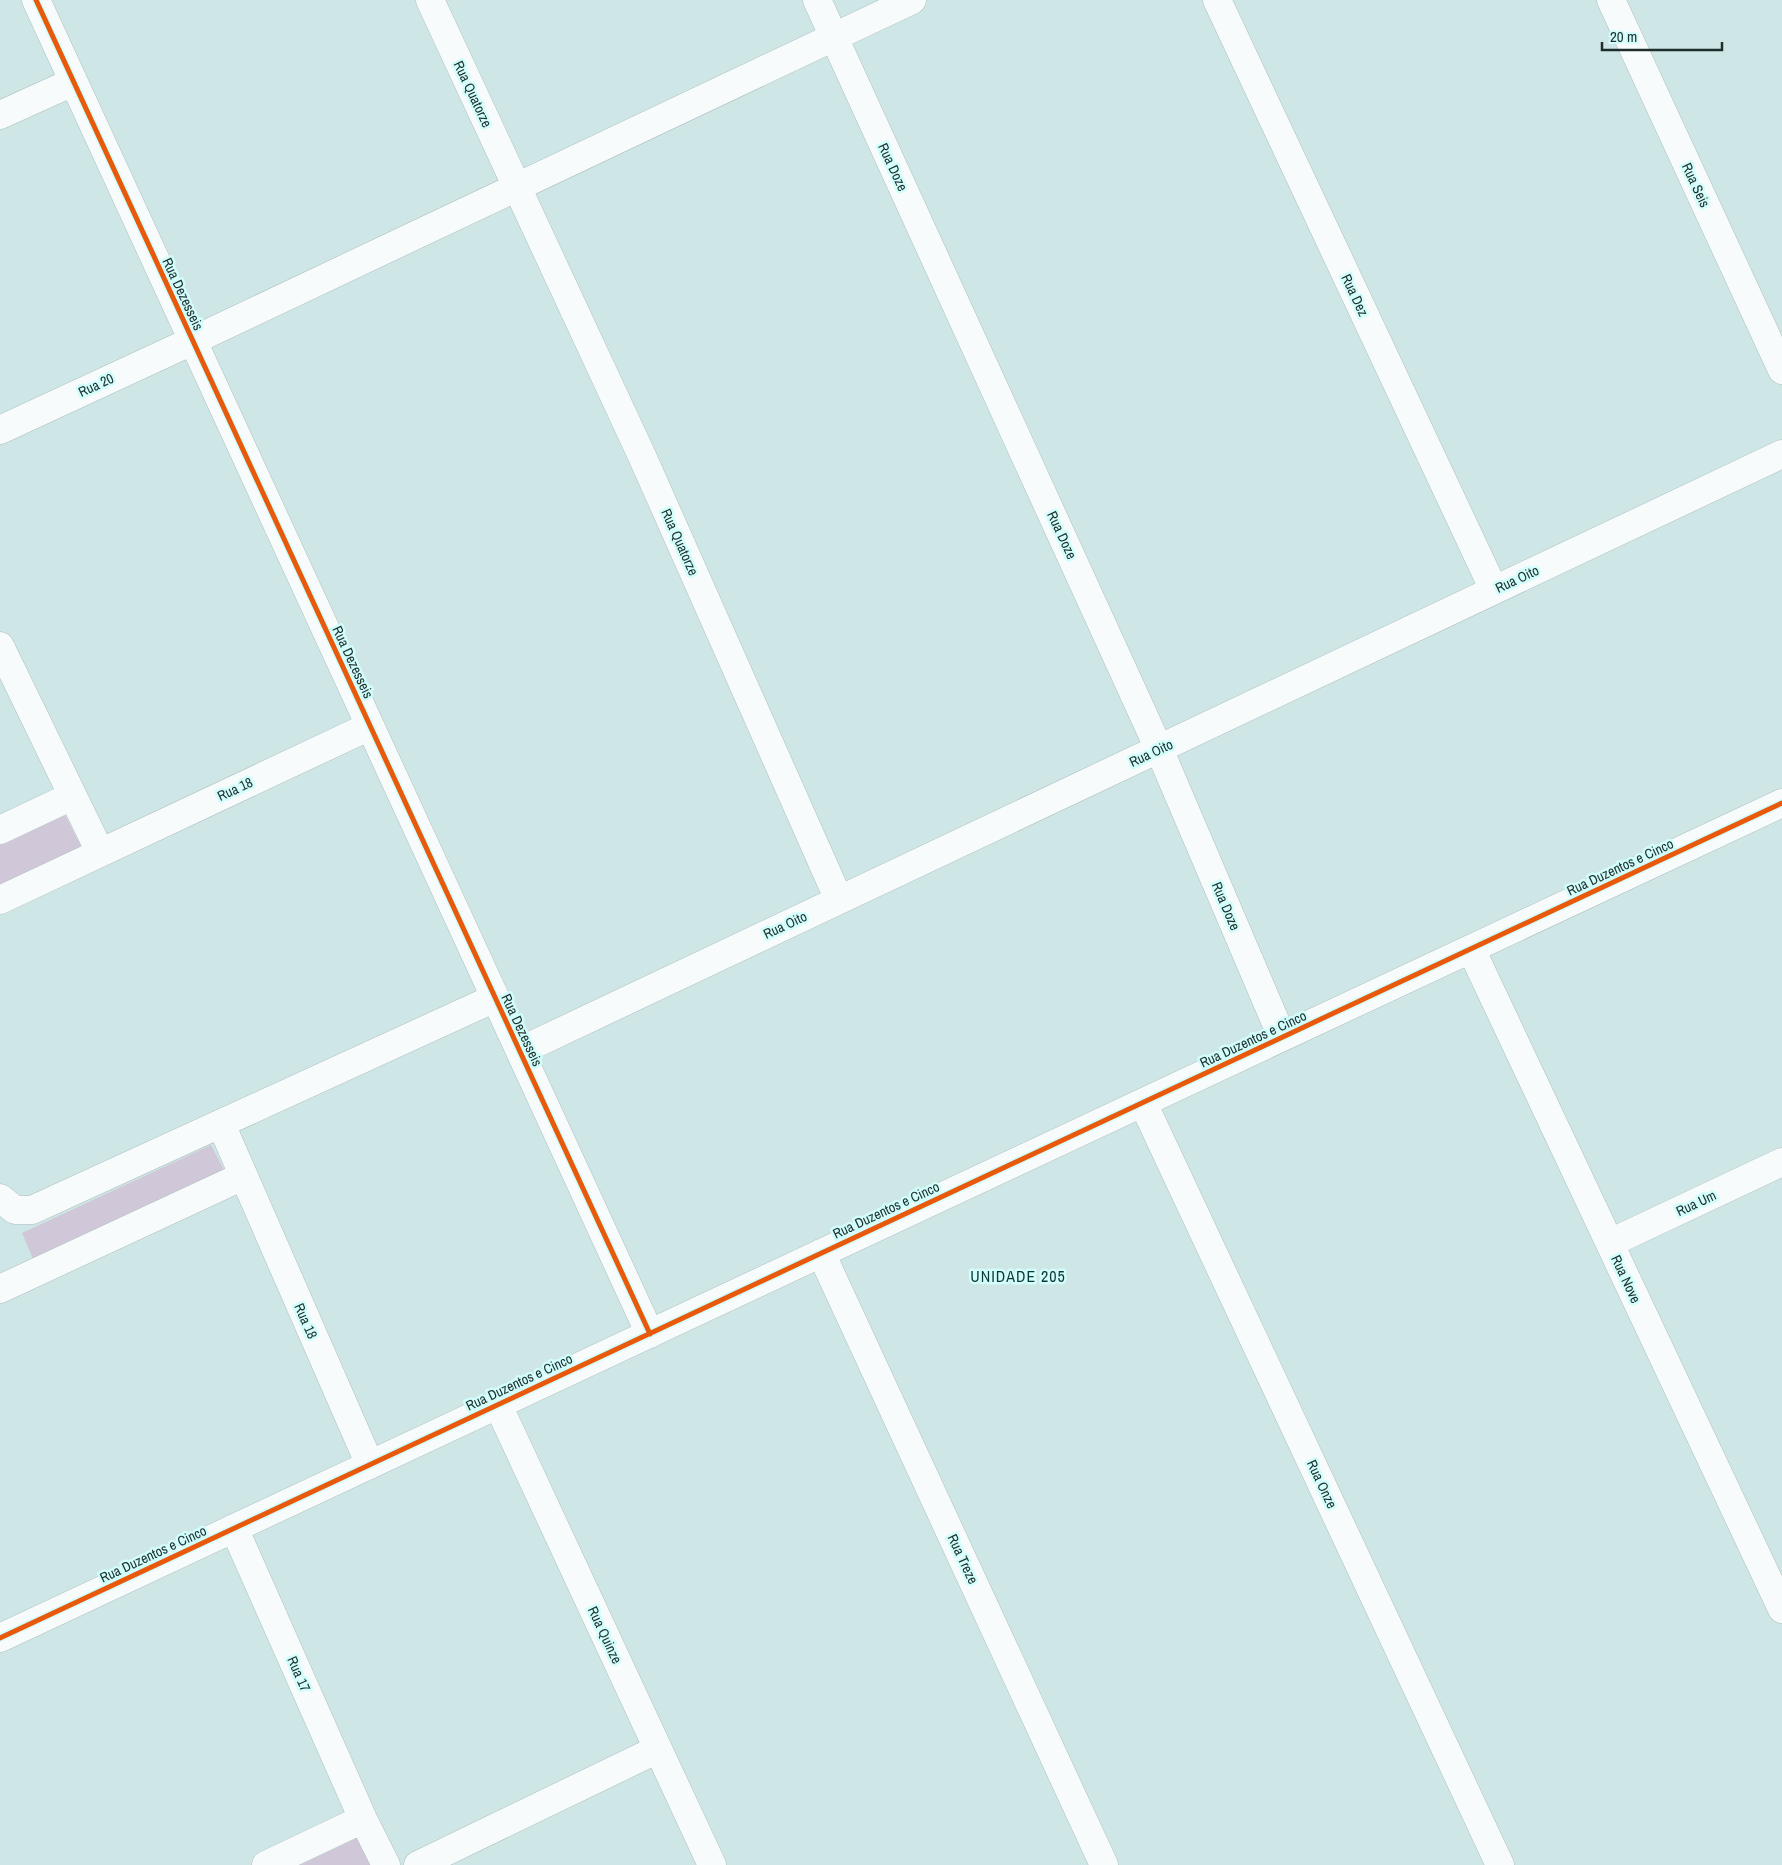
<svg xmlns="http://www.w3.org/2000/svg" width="1782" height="1865" font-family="'Archivo Narrow',sans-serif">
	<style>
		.green { fill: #d0c8d8 }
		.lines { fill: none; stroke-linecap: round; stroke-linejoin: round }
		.minor-casing { stroke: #adc0bf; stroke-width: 29 }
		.minor { stroke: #f8fbfb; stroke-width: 28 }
		.cycleway-casing { stroke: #d1fdfb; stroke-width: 8 }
		.cycleway { stroke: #e8590c; stroke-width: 5 }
		.labels { text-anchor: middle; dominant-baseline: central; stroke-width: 5; stroke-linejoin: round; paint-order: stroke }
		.street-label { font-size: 14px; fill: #1d2e2d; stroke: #d1fdfb }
		.quarter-label { font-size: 16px; letter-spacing: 1px; fill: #0e3836; stroke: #d1fdfb }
	</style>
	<rect width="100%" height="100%" fill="#cee6e5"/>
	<path class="green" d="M 65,815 L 82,848 L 0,885 L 0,845 Z
		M 211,1145 L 225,1172 L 33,1259 L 22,1233 Z
		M 361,1836 L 375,1865 L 300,1865 Z"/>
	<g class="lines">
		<g class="minor-casing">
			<path id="minor" d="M 36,0 L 650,1334
				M 430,0 L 642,456 L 839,900
				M 817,0 L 1159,749 L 1282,1037
				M 1217,0 L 1494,590
				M 1611,0 L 1782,370
				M 0,115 L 73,82
				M 0,430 L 192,341 L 912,0
				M 0,646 L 100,852
				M 0,830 L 72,796
				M 0,900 L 370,726
				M 1471,949 L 1782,1609
				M 520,1051 L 1782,454
				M 1143,1103 L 1500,1865
				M 221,1124 L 370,1465
				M 0,1198 L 15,1210 L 32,1210 L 495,998
				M 1610,1243 L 1782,1162
				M 821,1253 L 1104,1865
				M 0,1289 L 243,1176
				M 498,1405 L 712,1865
				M 234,1528 L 363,1819 L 386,1865
				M 0,1638 L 1782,803
				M 266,1865 L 363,1819
				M 418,1865 L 658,1749"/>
		</g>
		<use href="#minor" class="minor"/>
		<g class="cycleway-casing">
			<path id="cycleway" d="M 36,0 L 650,1334
				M 0,1638 L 1782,803"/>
		</g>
		<use href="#cycleway" class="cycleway"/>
	</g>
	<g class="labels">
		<g class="street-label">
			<text transform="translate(473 94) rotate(65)">Rua Quatorze</text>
			<text transform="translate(893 167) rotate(65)">Rua Doze</text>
			<text transform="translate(1696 185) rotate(65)">Rua Seis</text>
			<text transform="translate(183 294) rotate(65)">Rua Dezesseis</text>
			<text transform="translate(1355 295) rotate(65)">Rua Dez</text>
			<text transform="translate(96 385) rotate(-25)">Rua 20</text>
			<text transform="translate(1062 535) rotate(65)">Rua Doze</text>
			<text transform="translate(680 542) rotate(66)">Rua Quatorze</text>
			<text transform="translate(1517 579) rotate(-25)">Rua Oito</text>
			<text transform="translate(353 662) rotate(65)">Rua Dezesseis</text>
			<text transform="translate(1151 753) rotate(-25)">Rua Oito</text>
			<text transform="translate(235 789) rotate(-25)">Rua 18</text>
			<text transform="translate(1620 867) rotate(-25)">Rua Duzentos e Cinco</text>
			<text transform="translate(1226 906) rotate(67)">Rua Doze</text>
			<text transform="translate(785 925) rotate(-25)">Rua Oito</text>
			<text transform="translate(522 1030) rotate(65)">Rua Dezesseis</text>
			<text transform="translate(1253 1039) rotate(-25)">Rua Duzentos e Cinco</text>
			<text transform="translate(1696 1203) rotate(-25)">Rua Um</text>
			<text transform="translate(886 1210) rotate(-25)">Rua Duzentos e Cinco</text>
			<text transform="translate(1626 1279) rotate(65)">Rua Nove</text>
			<text transform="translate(306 1321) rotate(66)">Rua 18</text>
			<text transform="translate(519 1382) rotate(-25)">Rua Duzentos e Cinco</text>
			<text transform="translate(1322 1484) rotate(65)">Rua Onze</text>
			<text transform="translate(153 1554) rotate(-25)">Rua Duzentos e Cinco</text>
			<text transform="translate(963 1559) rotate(65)">Rua Treze</text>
			<text transform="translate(605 1635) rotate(65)">Rua Quinze</text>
			<text transform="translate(299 1674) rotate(66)">Rua 17</text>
		</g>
		<g class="quarter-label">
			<text x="1018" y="1276">UNIDADE 205</text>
		</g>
	</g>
	<path d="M1602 42v8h120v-8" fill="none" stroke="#1d2e2d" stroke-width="2.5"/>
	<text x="1610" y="42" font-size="15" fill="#1d2e2d" stroke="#d1fdfb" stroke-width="4" paint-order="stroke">20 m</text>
</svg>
